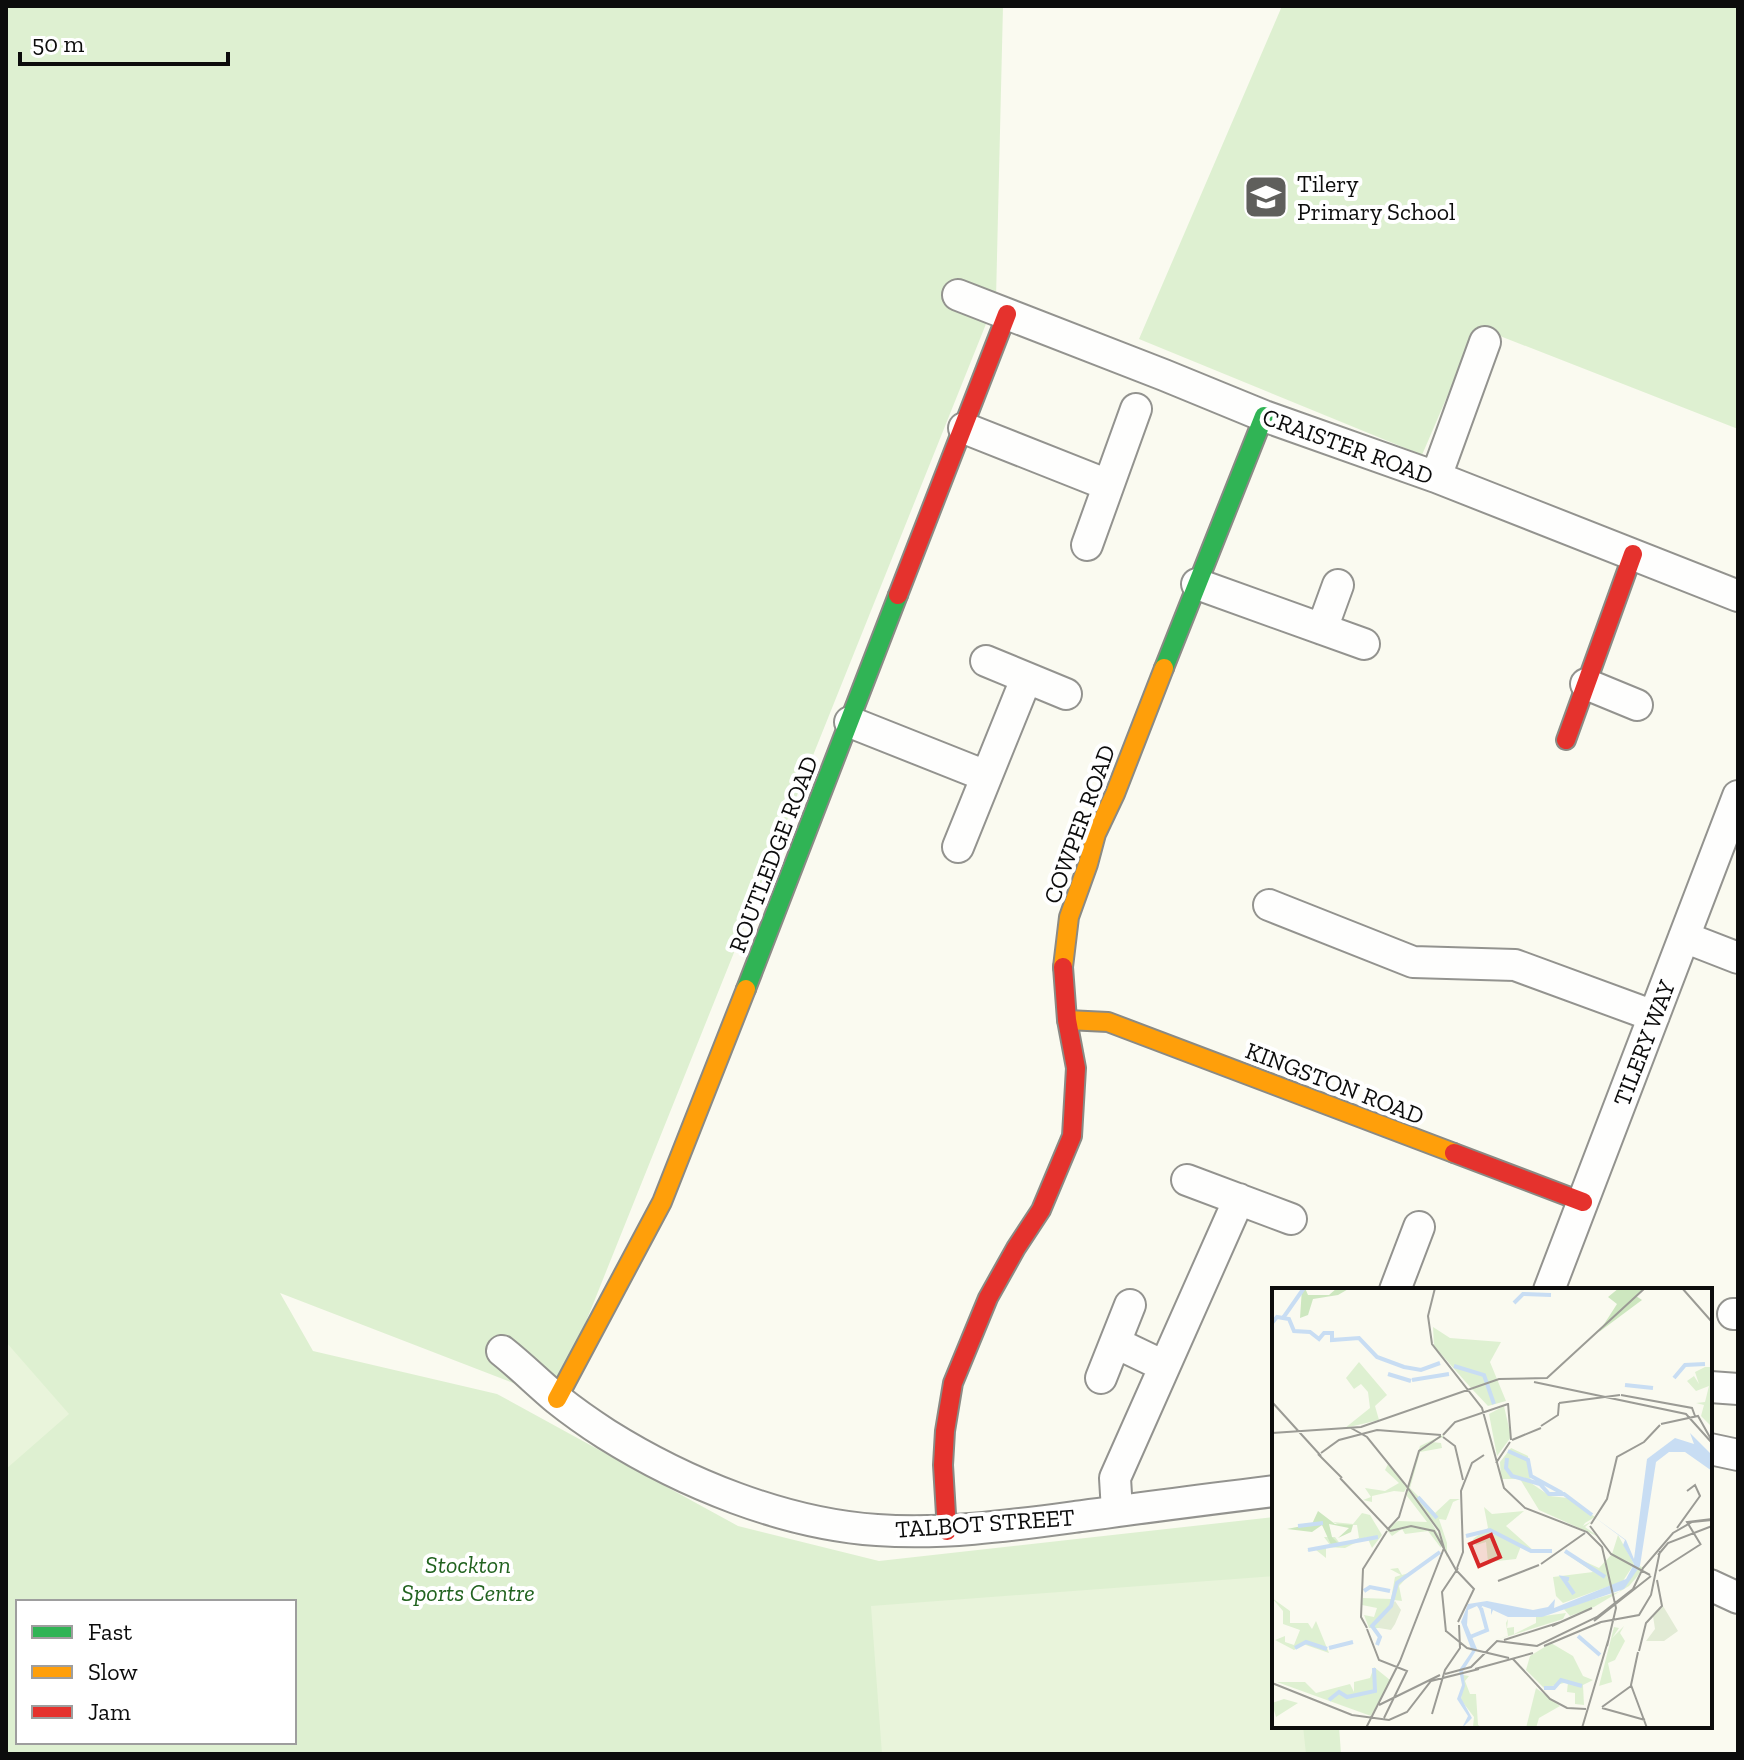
<svg xmlns="http://www.w3.org/2000/svg" width="1744" height="1760" font-family="'Zilla Slab',serif">
	<style>
		.green { fill: #def0d1; fill-rule: evenodd }
		.pitch { fill: #e9f4db }
		.lines { fill: none; stroke-linecap: round; stroke-linejoin: round }
		.street-casing { stroke: #93938f; stroke-width: 34 }
		.fast-casing { stroke: #8a8a85; stroke-width: 22 }
		.slow-casing { stroke: #8a8a85; stroke-width: 22 }
		.jam-casing { stroke: #8a8a85; stroke-width: 22 }
		.street { stroke: #fefefd; stroke-width: 30 }
		.fast { stroke: #30b455; stroke-width: 18 }
		.slow { stroke: #ff9f0a; stroke-width: 18 }
		.jam { stroke: #e5322d; stroke-width: 18 }
		.labels { text-anchor: middle; dominant-baseline: central; stroke-width: 8; stroke-linejoin: round; paint-order: stroke }
		.poi-label { font-size: 24px; fill: #0c0c0c; stroke: #fff; text-anchor: start }
		.street-label { font-size: 24px; fill: #0c0c0c; stroke: #fff }
		.park-label { font-size: 24px; font-style: italic; fill: #21621f; stroke: #fff }
		.inset-river { fill: none; stroke: #c8ddf3; stroke-width: 4 }
		.inset-road { fill: none; stroke: #9b9b95; stroke-width: 2 }
		.view { fill: #d62828; fill-opacity: 0.15; stroke: #d62828; stroke-width: 4 }
		.inset-edge { fill: none; stroke: #0c0c0c; stroke-width: 4 }
	</style>
	<rect width="100%" height="100%" fill="#fafaf0"/>
	<path class="green" d="M 6,6 L 1003,6 L 996,299 L 555,1399 L 280,1293 L 313,1351 L 497,1394 L 738,1526 L 879,1561 L 1274,1517 L 1274,1726 L 1339,1726 L 1341,1754 L 6,1754 ZM 18,1602 L 294,1602 L 294,1742 L 18,1742 Z
		M 1282,6 L 1738,6 L 1738,429 L 1477,327 L 1422,455 L 1139,339 Z"/>
	<path class="pitch" d="M 6,1342 L 69,1414 L 6,1469 Z
		M 1274,1576 L 1274,1726 L 1303,1726 L 1306,1754 L 882,1754 L 871,1606 Z"/>
	<g class="lines">
		<g class="street-casing">
			<path id="street" d="M 958,295 L 1164,375 L 1264,416 L 1436,477 L 1738,596
				M 964,428 L 1108,485
				M 1436,477 L 1485,342
				M 1087,545 L 1136,409
				M 1197,584 L 1364,644
				M 1322,629 L 1338,585
				M 986,661 L 1066,694
				M 1586,684 L 1637,705
				M 850,722 L 986,776
				M 958,847 L 1026,679
				M 1269,905 L 1413,962 L 1515,965 L 1654,1016
				M 1684,937 L 1738,958
				M 1187,1180 L 1291,1219
				M 1395,1290 L 1419,1227
				M 1549,1290 L 1738,796
				M 1733,1314 L 1738,1314
				M 1116,1343 L 1164,1366
				M 502,1351 C 521,1366 538,1383 557,1399 C 572,1411 589,1423 606,1434 C 684,1483 784,1524 877,1530 C 945,1535 1014,1525 1082,1516 C 1146,1507 1210,1499 1274,1491
				M 1101,1378 L 1130,1305
				M 1710,1387 L 1738,1389
				M 1710,1449 L 1738,1455
				M 1117,1511 L 1115,1478 L 1239,1199
				M 1710,1585 L 1738,1598"/>
		</g>
		<g class="fast-casing">
			<path id="fast" d="M 1164,668 L 1264,416
				M 746,989 L 898,595"/>
		</g>
		<g class="slow-casing">
			<path id="slow" d="M 1063,967 L 1069,917 L 1088,864 L 1096,834 L 1115,794 L 1164,668
				M 1067,1020 L 1108,1022 L 1454,1153
				M 557,1399 L 662,1202 L 746,989"/>
		</g>
		<g class="jam-casing">
			<path id="jam" d="M 898,595 L 1007,314
				M 1566,740 L 1633,554
				M 1454,1153 L 1583,1202
				M 947,1531 L 943,1465 L 945,1431 L 953,1383 L 988,1298 L 1016,1248 L 1041,1210 L 1072,1136 L 1076,1068 L 1067,1020 L 1063,967"/>
		</g>
		<use href="#street" class="street"/>
		<use href="#fast" class="fast"/>
		<use href="#slow" class="slow"/>
		<use href="#jam" class="jam"/>
	</g>
	<defs>
		<g id="school-square" transform="scale(2.3)"><rect x="-9" y="-9" width="18" height="18" rx="4" fill="#5f5f5c" stroke="#fff"/><path d="M0-5L7-2L0 1L-7-2ZM-4 1L0 2.5L4 1V4Q0 6-4 4Z" fill="#fff"/></g>
	</defs>
	<g fill-rule="evenodd">
		<use href="#school-square" x="1266" y="197"/>
	</g>
	<g class="labels">
		<g class="poi-label">
			<text x="1297" y="183">Tilery<tspan x="1297" dy="28">Primary School</tspan></text>
		</g>
		<g class="street-label">
			<text transform="translate(1348 446) rotate(20)">CRAISTER ROAD</text>
			<text transform="translate(1079 824) rotate(-70)">COWPER ROAD</text>
			<text transform="translate(773 854) rotate(-69)">ROUTLEDGE ROAD</text>
			<text transform="translate(1644 1043) rotate(-69)">TILERY WAY</text>
			<text transform="translate(1335 1083) rotate(21)">KINGSTON ROAD</text>
			<text transform="translate(985 1523) rotate(-4)">TALBOT STREET</text>
		</g>
		<g class="park-label">
			<text x="468" y="1564">Stockton<tspan x="468" dy="28">Sports Centre</tspan></text>
		</g>
	</g>
	<g transform="translate(1272 1288)">
		<rect width="440" height="440" fill="#fafaf0"/>
		<path d="M 161,39 L 178,50 L 229,54 L 218,74 L 234,113 L 216,118 L 200,101 L 208,97 L 199,100 L 162,58 ZM 87,74 L 115,107 L 103,118 L 107,132 L 73,140 L 98,120 L 96,104 L 89,96 L 82,101 L 74,90 ZM 433,79 L 440,79 L 440,139 L 429,128 L 432,117 L 424,115 L 433,114 L 437,98 L 424,103 L 415,93 L 422,88 L 427,96 L 423,84 ZM 232,118 L 239,149 L 225,168 L 217,126 ZM 171,147 L 171,149 L 160,154 L 169,155 L 170,160 L 148,164 L 138,200 L 163,225 L 178,211 L 188,211 L 181,214 L 174,232 L 167,231 L 175,255 L 175,270 L 169,245 L 152,222 L 168,249 L 170,254 L 169,260 L 156,243 L 133,246 L 130,241 L 120,248 L 114,241 L 126,233 L 155,234 L 135,208 L 136,199 L 148,158 ZM 239,160 L 256,168 L 259,195 L 278,208 L 296,210 L 323,229 L 313,235 L 311,238 L 320,233 L 313,239 L 327,249 L 267,222 L 248,191 L 229,191 L 228,174 ZM 116,176 L 135,199 L 132,204 L 122,203 L 100,208 L 100,214 L 91,212 L 99,209 L 93,200 L 113,203 L 127,195 L 113,182 ZM 212,219 L 220,226 L 252,223 L 234,238 L 262,263 L 249,258 L 244,271 L 216,274 L 214,254 L 204,257 L 201,251 L 216,240 ZM 90,225 L 98,227 L 110,247 L 100,260 L 95,249 L 73,260 L 54,259 L 54,270 L 44,262 L 34,263 L 58,257 L 52,249 L 63,249 L 69,257 L 87,250 L 85,237 L 67,237 L 61,234 L 81,236 ZM 346,247 L 362,276 L 351,293 L 291,315 L 284,308 L 281,289 L 321,284 L 292,264 L 327,280 L 340,266 ZM 368,278 L 371,280 L 364,290 L 357,298 L 322,319 L 298,328 L 291,320 L 347,304 ZM 126,280 L 130,287 L 140,284 L 127,298 L 130,313 L 122,312 L 107,340 L 97,340 L 92,327 L 102,329 L 105,320 L 90,317 L 91,310 L 119,311 L 123,289 L 129,287 L 118,281 ZM 0,310 L 18,323 L 18,335 L 36,335 L 40,341 L 44,333 L 57,365 L 31,356 L 22,362 L 3,352 L 13,348 L 13,354 L 22,357 L 28,342 L 11,336 L 11,323 ZM 294,325 L 291,331 L 221,353 L 236,348 L 234,335 L 236,331 L 235,340 L 242,339 L 242,346 L 264,335 L 264,329 ZM 352,338 L 348,345 L 353,353 L 343,372 L 336,375 L 340,394 L 327,398 L 342,339 L 347,340 L 340,350 ZM 279,355 L 301,368 L 311,388 L 321,392 L 311,397 L 312,417 L 303,416 L 303,405 L 295,404 L 296,394 L 272,400 L 254,382 L 258,368 ZM 102,379 L 118,392 L 99,428 L 5,394 L 33,394 L 44,405 L 78,396 L 82,404 L 82,394 L 98,390 ZM 191,387 L 197,388 L 193,393 L 198,406 L 204,406 L 206,437 L 212,440 L 201,439 L 202,429 L 189,412 ZM 264,400 L 288,418 L 267,430 L 264,440 L 254,440 ZM 12,411 L 26,415 L 4,429 L 0,415 Z" fill="#def0d1"/>
		<path d="M 30,0 L 33,0 L 36,7 L 57,7 L 65,0 L 78,0 L 66,7 L 41,11 L 36,27 L 28,30 ZM 347,0 L 372,0 L 364,8 L 370,12 L 327,44 L 345,16 L 336,9 ZM 46,223 L 63,236 L 81,237 L 79,244 L 66,250 L 77,240 L 57,236 L 60,249 L 69,258 L 60,259 L 50,237 L 40,244 L 15,241 L 40,236 Z" fill="#cde7bf"/>
		<path d="M 123,313 L 129,322 L 123,336 L 119,342 L 107,340 L 106,334 ZM 391,318 L 406,343 L 392,353 L 374,353 L 383,341 L 381,328 Z" fill="#e2ebd5"/>
		<path d="M 418,145 L 440,167 L 440,183 L 413,164 L 397,164 L 384,174 L 368,278 L 352,301 L 270,329 L 236,329 L 221,322 L 219,327 L 219,321 L 210,318 L 209,324 L 205,318 L 196,322 L 195,337 L 205,361 L 191,383 L 193,398 L 189,410 L 200,430 L 190,440 L 196,428 L 185,411 L 190,397 L 187,382 L 200,363 L 189,334 L 196,316 L 215,313 L 261,322 L 276,319 L 283,311 L 282,320 L 354,291 L 362,276 L 351,257 L 353,252 L 321,228 L 354,252 L 362,271 L 375,171 L 403,150 L 422,156 Z" fill="#c8ddf3"/>
		<path class="inset-river" d="M 242,15 L 251,6 L 279,7M 11,30 L 32,0M 0,35 L 5,29 L 17,31 L 22,43 L 38,44 L 47,51 L 52,45 L 60,45 L 60,52 L 87,50 L 105,69 L 132,79 L 149,82 L 168,75M 182,78 L 212,87 L 222,116M 116,86 L 139,93M 402,90 L 413,77 L 433,76M 140,92 L 177,86M 353,97 L 381,100M 236,163 L 256,172 L 259,188 L 290,205M 235,170 L 234,180 L 240,188 L 268,196 L 277,206 L 292,206 L 320,227M 146,209 L 165,230M 26,238 L 51,235M 194,248 L 218,242 L 259,263 L 280,263M 36,262 L 106,249M 293,263 L 333,289M 297,291 L 291,290 L 302,306M 92,303 L 98,299 L 118,303M 306,348 L 328,367M 198,349 L 215,342 L 209,320M 105,357 L 108,349 L 100,338 L 119,318 L 125,295 L 168,264M 23,360 L 34,354 L 55,361M 57,360 L 81,354M 272,400 L 282,400 L 289,392 L 310,398M 57,412 L 67,404 L 75,409 L 103,403 L 102,380"/>
		<path class="inset-road" d="M 163,0 L 156,28 L 160,56 L 210,120 L 232,200 L 253,220 L 315,244 L 330,259 L 344,320 L 335,358M 410,0 L 440,34M 262,94 L 414,126 L 440,155M 349,107 L 420,120 L 423,128M 0,114 L 49,168M 236,115 L 239,152M 287,115 L 348,107M 389,136 L 426,128 L 440,153M 269,138 L 286,127 L 287,115M 79,140 L 95,149 L 133,196 L 167,243 L 172,260 L 128,373 L 94,440M 0,145 L 89,139 L 227,91 L 275,90 L 373,0M 171,147 L 183,134 L 236,116M 171,149 L 183,158 L 191,192M 240,152 L 269,140M 49,165 L 67,152 L 105,142 L 169,147M 46,166 L 70,190M 224,175 L 238,154M 68,190 L 118,243M 319,236 L 335,211 L 345,169 L 372,154 L 388,137M 318,238 L 339,266 L 378,287M 405,240 L 428,208 L 423,197 L 415,203M 116,241 L 127,229 L 147,163 L 169,148M 118,243 L 139,238 L 162,243 L 184,282M 429,257 L 415,234 L 440,231M 386,267 L 396,255 L 440,238M 269,276 L 313,245M 185,280 L 191,264 L 189,203 L 200,175 L 212,167M 184,282 L 202,301 L 186,334M 387,283 L 429,256M 226,293 L 267,277M 322,333 L 379,288M 280,338 L 320,320M 95,340 L 89,329 L 91,281 L 115,243M 95,341 L 107,372 L 135,383 L 112,430M 174,343 L 195,360 L 237,370M 174,344 L 170,304 L 186,280M 232,352 L 289,334M 272,358 L 329,334 L 367,327 L 379,307 L 388,263M 367,363 L 374,335 L 390,318 L 385,292M 366,364 L 359,397 L 375,440M 241,371 L 278,411 L 295,420 L 314,421M 203,381 L 261,365M 173,386 L 199,379 L 225,353 L 265,358 L 325,329 L 361,301 L 371,280 L 401,245 L 420,234 L 440,232M 0,395 L 80,427 L 117,432 L 135,424 L 159,393 L 207,381M 107,417 L 168,387M 330,419 L 359,398M 330,420 L 373,432M 160,426 L 173,382 L 188,360 L 187,337M 310,440 L 336,353"/>
		<path class="view" d="M 219,247 L 228,269 L 207,278 L 198,256 Z"/>
		<rect width="440" height="440" class="inset-edge"/>
	</g>
	<rect width="1744" height="1760" fill="none" stroke="#0c0c0c" stroke-width="16"/>
	<rect x="16" y="1600" width="280" height="144" fill="#ffffff" stroke="#9e9e9e" stroke-width="2"/>
	<rect x="32" y="1626" width="40" height="12" fill="#30b455" stroke="#9e9e9e" stroke-width="2"/>
	<text x="88" y="1640" font-size="24" fill="#0c0c0c">Fast</text>
	<rect x="32" y="1666" width="40" height="12" fill="#ff9f0a" stroke="#9e9e9e" stroke-width="2"/>
	<text x="88" y="1680" font-size="24" fill="#0c0c0c">Slow</text>
	<rect x="32" y="1706" width="40" height="12" fill="#e5322d" stroke="#9e9e9e" stroke-width="2"/>
	<text x="88" y="1720" font-size="24" fill="#0c0c0c">Jam</text>
	<path d="M20 52v12h208v-12" fill="none" stroke="#0c0c0c" stroke-width="4"/>
	<text x="32" y="52" font-size="24" fill="#0c0c0c" stroke="#ffffff" stroke-width="6" paint-order="stroke">50 m</text>
</svg>
